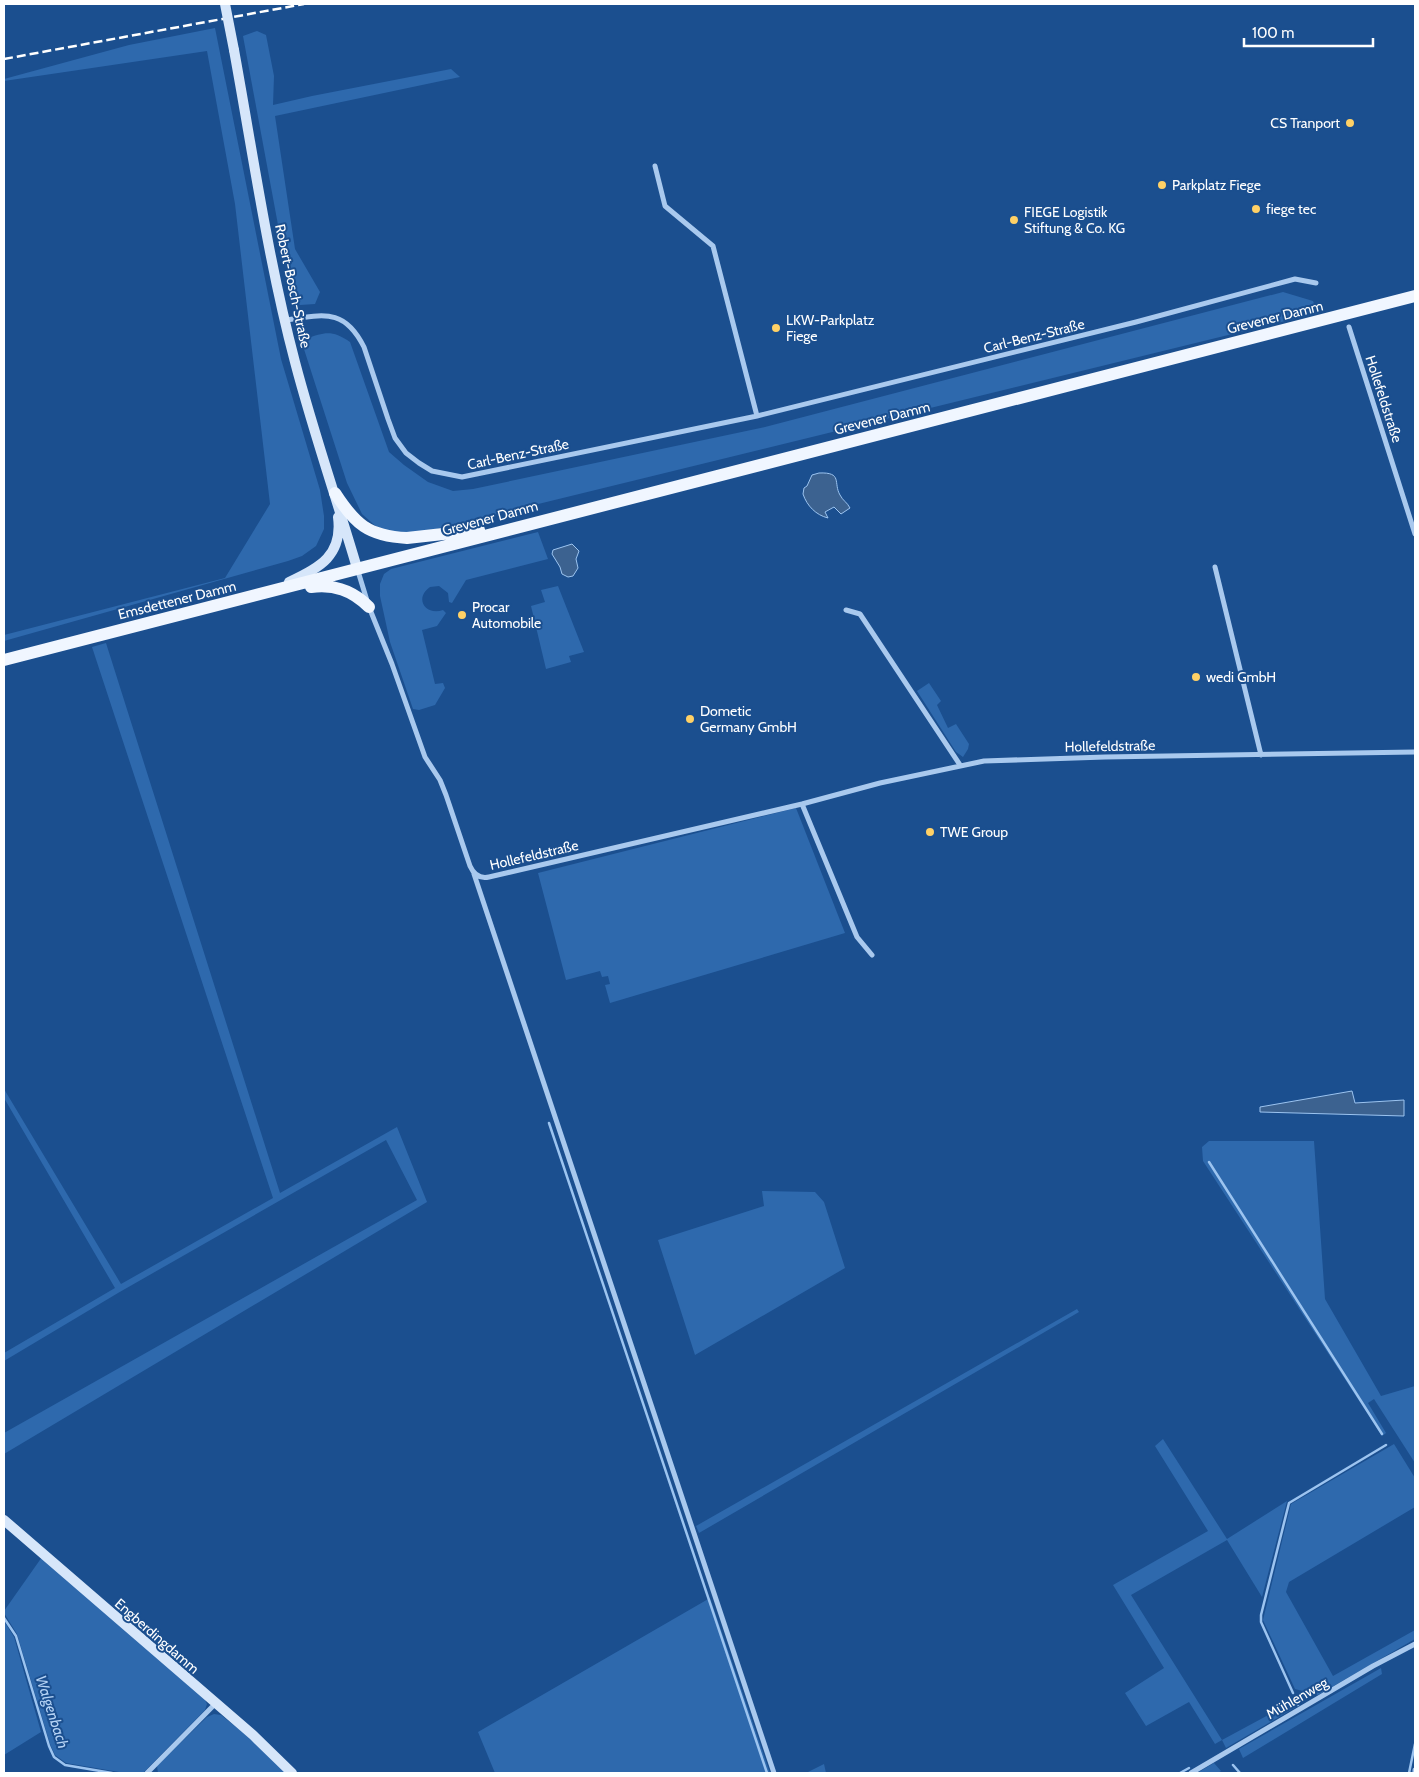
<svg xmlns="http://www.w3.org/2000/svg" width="1419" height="1777" font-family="Cabin,sans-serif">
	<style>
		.green { fill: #2e69ad }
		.water { fill: #3c6290; stroke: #9cc4f0 }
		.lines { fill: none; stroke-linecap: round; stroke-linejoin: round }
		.stream { stroke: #9cc4f0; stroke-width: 2.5 }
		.street { stroke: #a9c9ee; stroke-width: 5 }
		.secondary { stroke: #d6e6fa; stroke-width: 10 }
		.primary { stroke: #f0f6ff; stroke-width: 12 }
		.rail { stroke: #fff; stroke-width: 2.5; stroke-dasharray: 9 4; stroke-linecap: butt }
		.secondary-bridge { stroke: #d6e6fa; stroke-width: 10 }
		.poi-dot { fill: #ffd166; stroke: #1b4f8f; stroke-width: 2 }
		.labels { text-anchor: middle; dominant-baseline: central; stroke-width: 4; stroke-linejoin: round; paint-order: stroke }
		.poi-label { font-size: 14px; fill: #fff; stroke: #1b4f8f; text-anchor: start }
		.street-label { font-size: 14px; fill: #fff; stroke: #1b4f8f }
		.water-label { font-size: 15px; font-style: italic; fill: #b5d3f5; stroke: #1b4f8f }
	</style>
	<rect width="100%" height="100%" fill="#1b4f8f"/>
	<path class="green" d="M 215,28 L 281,359 L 320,490 L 324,516 L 324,529 L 316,546 L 302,556 L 288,561 L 4,641 L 4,635 L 225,578 L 270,504 L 235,204 L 207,51 L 4,81 L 4,79 L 129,45 Z
		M 257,31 L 266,35 L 274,76 L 273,105 L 312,96 L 451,69 L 460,77 L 275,116 L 295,249 L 320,292 L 315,304 L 300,305 L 291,295 L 243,36 Z
		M 1283,292 L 1313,301 L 1318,313 L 428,531 L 403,535 L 380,530 L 362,514 L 347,483 L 303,346 L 306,339 C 325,332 332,330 350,342 L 389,452 L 404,465 L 428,482 L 453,491 L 473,489 L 765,427 Z
		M 538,532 L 548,559 L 466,580 L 452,603 L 449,602 L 448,593 L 439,586 L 430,587 C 414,598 425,616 443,610 L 446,613 L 437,626 L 422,630 L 435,684 L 443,683 L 445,688 L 435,705 L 419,710 L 413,709 L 390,642 L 380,596 L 380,584 L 384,574 L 391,569 Z
		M 558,586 L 584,652 L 569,656 L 571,662 L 546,669 L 531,606 L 545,602 L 541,590 Z
		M 106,643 L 280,1193 L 397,1127 L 427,1202 L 4,1454 L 4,1433 L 417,1200 L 386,1140 L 118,1293 L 4,1361 L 4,1353 L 115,1288 L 4,1098 L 4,1089 L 121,1284 L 273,1198 L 92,647 Z
		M 929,683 L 941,701 L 937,705 L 948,728 L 956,724 L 969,744 L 968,749 L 963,757 L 956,752 L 917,691 Z
		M 796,808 L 845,933 L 610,1003 L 605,985 L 610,984 L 608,976 L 602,977 L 600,971 L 566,980 L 538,873 Z
		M 1209,1141 L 1314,1141 L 1325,1299 L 1381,1396 L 1415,1386 L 1415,1463 L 1374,1399 L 1368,1403 L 1386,1433 L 1382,1436 L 1203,1161 L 1202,1147 Z
		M 762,1191 L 815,1192 L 824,1202 L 845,1268 L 695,1355 L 658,1240 L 764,1206 Z
		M 1077,1309 L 1079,1312 L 699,1533 L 696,1526 Z
		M 1163,1439 L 1227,1539 L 1287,1501 L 1262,1597 L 1227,1540 L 1131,1595 L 1222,1740 L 1294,1701 L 1296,1707 L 1226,1748 L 1222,1740 L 1215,1744 L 1189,1702 L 1146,1726 L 1125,1693 L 1164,1668 L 1113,1585 L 1208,1531 L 1155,1446 Z
		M 1394,1444 L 1415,1478 L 1415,1507 L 1289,1582 L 1286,1592 L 1333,1676 L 1415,1630 L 1415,1639 L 1318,1695 L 1295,1689 L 1263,1620 L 1291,1504 Z
		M 42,1557 L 204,1698 L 207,1704 L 205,1710 L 143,1773 L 125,1773 L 66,1763 L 55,1755 L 50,1744 L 17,1634 L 4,1613 L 4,1611 Z
		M 710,1598 L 770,1773 L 495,1773 L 478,1732 Z
		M 4,1621 L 14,1637 L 41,1732 L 4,1755 Z
		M 1381,1668 L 1382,1674 L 1243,1758 L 1239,1749 Z
		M 214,1714 L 221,1715 L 250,1738 L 286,1773 L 158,1773 L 157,1766 L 207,1717 Z
		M 1214,1763 L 1221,1771 L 1218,1773 L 1197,1773 Z
		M 824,1764 L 826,1773 L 806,1773 Z"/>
	<path class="water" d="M 819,473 C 843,472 833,483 840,495 C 843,501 847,502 850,508 L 841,514 L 834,507 L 825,512 L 828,518 C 816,515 807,506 803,494 L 804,488 L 807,486 L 812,475 Z
		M 572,544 L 579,551 L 576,559 L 578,568 L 573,576 L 568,577 L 562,574 L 560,567 L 552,554 L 553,550 Z
		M 1352,1091 L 1355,1103 L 1404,1100 L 1404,1116 L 1260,1112 L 1260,1107 Z"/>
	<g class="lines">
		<path class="stream" d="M 549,1123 L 767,1773
			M 1209,1162 L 1382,1434
			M 4,1618 L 16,1636 L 49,1746 L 54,1757 L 65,1765 L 112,1773
			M 1293,1693 L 1261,1622 L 1261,1615 L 1289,1503 L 1386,1445
			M 1295,1700 L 1298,1705
			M 1233,1765 L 1240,1773
			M 1180,1773 L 1189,1768
			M 1409,1773 L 1415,1744"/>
		<path class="street" d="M 655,166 L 665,206 L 713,246 L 757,416
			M 285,320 C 323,315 344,307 364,347 L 388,419 L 395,438 L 406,453 L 419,463 L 432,471 L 462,477 L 757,416 L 1136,322 L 1295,279 L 1316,283
			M 1349,327 L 1415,534
			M 1215,567 L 1261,755
			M 357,568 L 369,607 L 392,664 L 425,757 L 440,780 L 446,795 L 470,866 C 474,875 480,879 489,877 L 802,804 L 880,783 L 984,761 L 1105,757 L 1415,752
			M 846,610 L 860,614 L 960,765
			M 802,804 L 857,937 L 872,955
			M 474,874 L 774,1773
			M 147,1773 L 215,1704
			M 1191,1773 L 1373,1666 L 1415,1644
			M 1415,1773 L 1415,1770"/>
		<path class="secondary" d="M 234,50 C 253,154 268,260 295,362 C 313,431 337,500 357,568
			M 289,582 C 320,568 343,555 338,517
			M 4,1520 L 253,1735 L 292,1773"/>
		<path class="primary" d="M 335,493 C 355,524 368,536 407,538 L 479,530
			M 311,587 C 334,584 352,590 369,607
			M 4,660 L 1415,296"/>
		<path class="rail" d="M 4,59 L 304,4"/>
		<path class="secondary-bridge" d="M 225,4 L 234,50"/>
	</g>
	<g class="poi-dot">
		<circle cx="1350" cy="123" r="5"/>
		<circle cx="1162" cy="185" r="5"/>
		<circle cx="1256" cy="209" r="5"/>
		<circle cx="1014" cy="220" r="5"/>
		<circle cx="776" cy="328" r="5"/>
		<circle cx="462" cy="615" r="5"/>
		<circle cx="1196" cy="677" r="5"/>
		<circle cx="690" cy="719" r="5"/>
		<circle cx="930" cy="832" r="5"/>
	</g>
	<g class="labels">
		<g class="poi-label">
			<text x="1340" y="123" text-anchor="end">CS Tranport</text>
			<text x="1172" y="185">Parkplatz Fiege</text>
			<text x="1266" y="209">fiege tec</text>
			<text x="1024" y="212">FIEGE Logistik<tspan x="1024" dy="16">Stiftung &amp; Co. KG</tspan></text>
			<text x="786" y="320">LKW-Parkplatz<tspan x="786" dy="16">Fiege</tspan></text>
			<text x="472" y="607">Procar<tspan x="472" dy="16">Automobile</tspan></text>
			<text x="1206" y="677">wedi GmbH</text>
			<text x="700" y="711">Dometic<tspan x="700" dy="16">Germany GmbH</tspan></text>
			<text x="940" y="832">TWE Group</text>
		</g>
		<g class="street-label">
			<text transform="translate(293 286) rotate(78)">Robert-Bosch-Straße</text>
			<text transform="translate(1275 317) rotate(-14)">Grevener Damm</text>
			<text transform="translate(1034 336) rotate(-14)">Carl-Benz-Straße</text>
			<text transform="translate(1384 399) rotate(72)">Hollefeldstraße</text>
			<text transform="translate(882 418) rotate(-14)">Grevener Damm</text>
			<text transform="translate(518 454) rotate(-12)">Carl-Benz-Straße</text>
			<text transform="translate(490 518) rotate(-15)">Grevener Damm</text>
			<text transform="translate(177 600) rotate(-14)">Emsdettener Damm</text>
			<text transform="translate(1110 746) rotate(-1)">Hollefeldstraße</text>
			<text transform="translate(534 855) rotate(-13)">Hollefeldstraße</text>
			<text transform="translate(157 1636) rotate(41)">Engberdingdamm</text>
			<text transform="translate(1297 1698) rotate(-30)">Mühlenweg</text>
		</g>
		<g class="water-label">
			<text transform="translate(52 1712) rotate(72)">Walgenbach</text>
		</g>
	</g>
	<rect width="1419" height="1777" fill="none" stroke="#ffffff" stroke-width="10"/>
	<path d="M1244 38v8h129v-8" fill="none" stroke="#ffffff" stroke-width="2.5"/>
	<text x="1252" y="38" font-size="15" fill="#ffffff" stroke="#1b4f8f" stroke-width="4" paint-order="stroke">100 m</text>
</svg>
